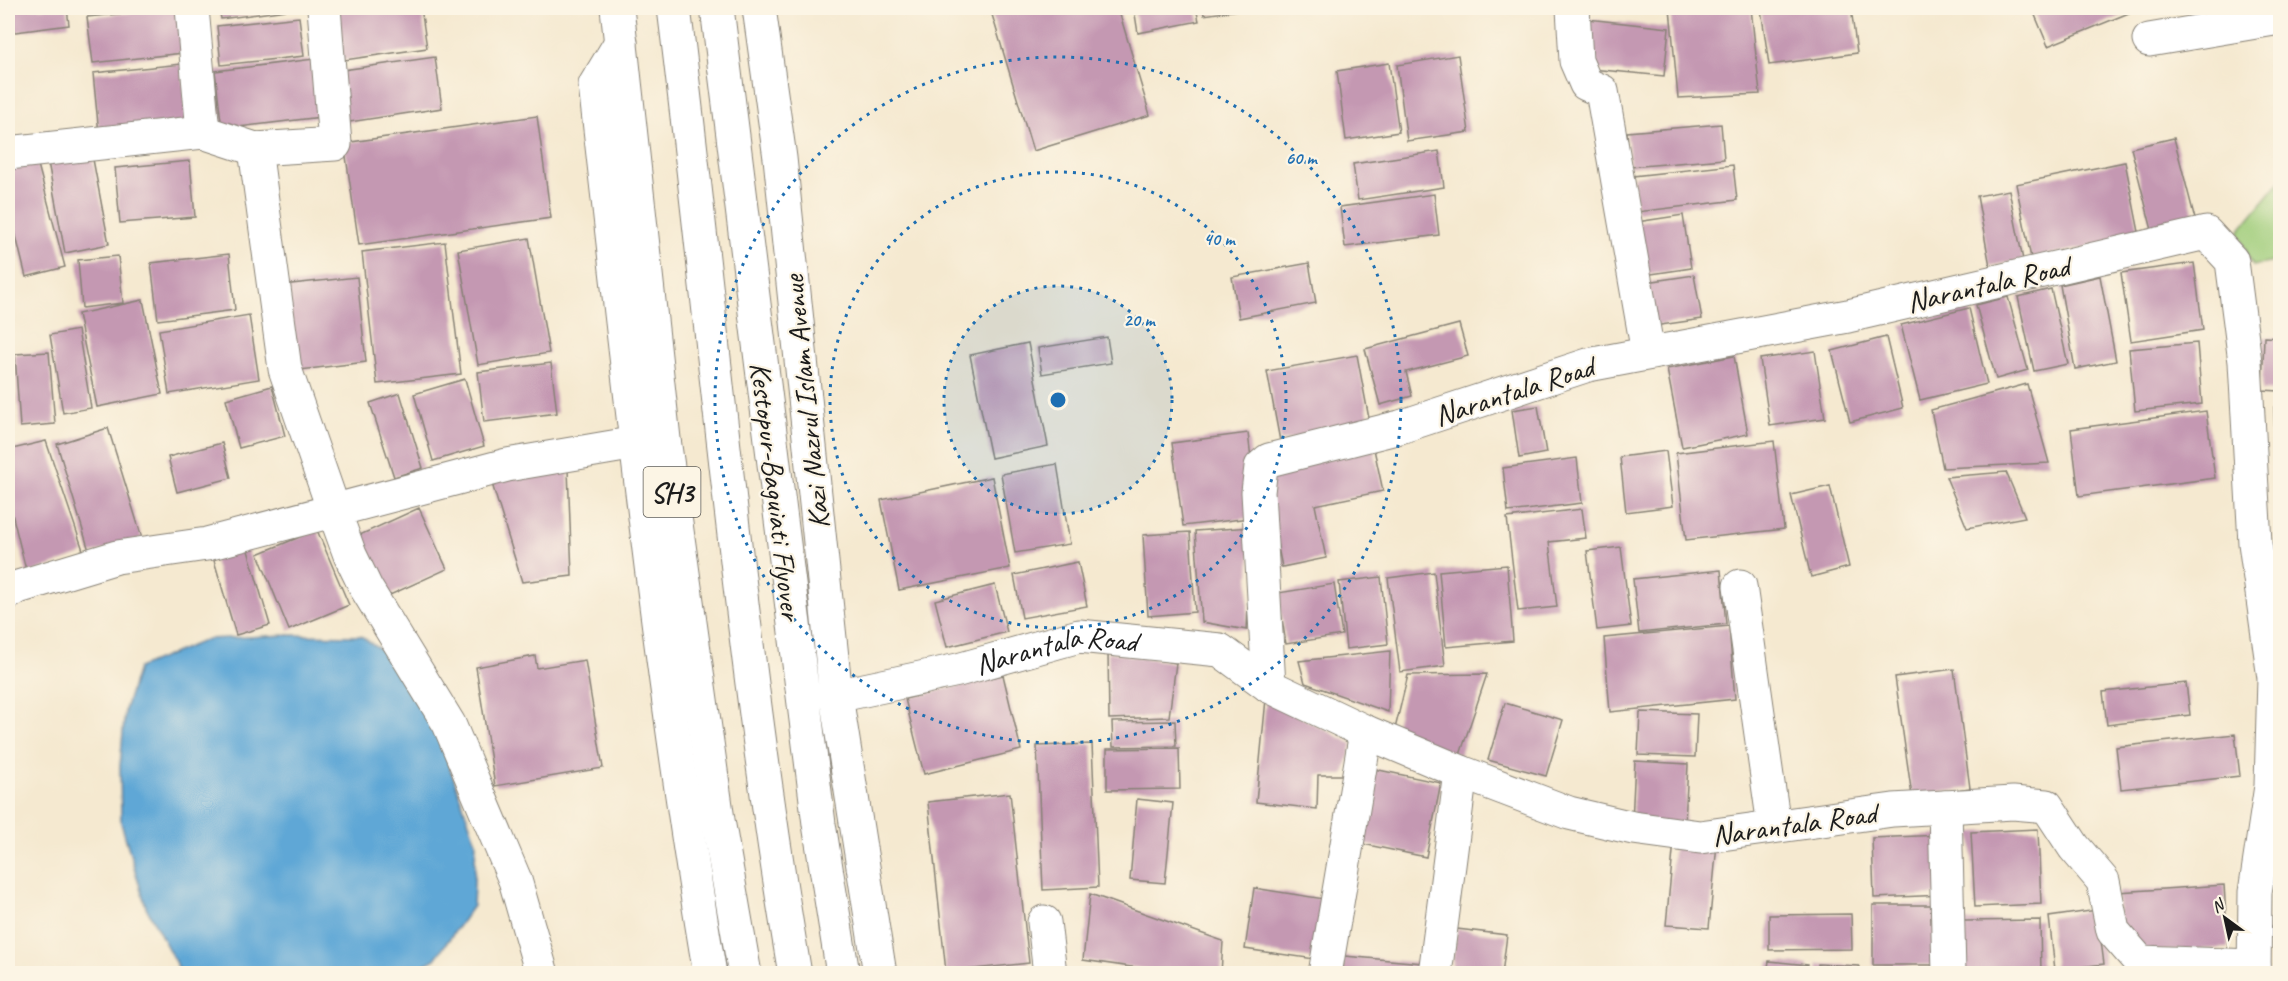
<svg xmlns="http://www.w3.org/2000/svg" width="2288" height="981" font-family="Caveat,sans-serif">
	<style>
		.green { fill: #a0cd7b; stroke: #5e744c; stroke-width: 1.5 }
		.water { fill: #5fa7d6; stroke: #3e6279; stroke-width: 1.5 }
		.building { fill: #c498b2 }
		.lines { fill: none; stroke-linecap: round; stroke-linejoin: round }
		.minor-casing { stroke: #888276; stroke-width: 35 }
		.tertiary-casing { stroke: #888276; stroke-width: 35 }
		.primary-casing { stroke: #888276; stroke-width: 35 }
		.minor { stroke: #fff; stroke-width: 33 }
		.tertiary { stroke: #fff; stroke-width: 33 }
		.primary { stroke: #fff; stroke-width: 33 }
		.ring { fill: none; stroke: #1f6fb2; stroke-width: 3; stroke-dasharray: 3 6 }
		.labels { text-anchor: middle; dominant-baseline: central; stroke-width: 4.5; stroke-linejoin: round; paint-order: stroke }
		.shield { fill: #fcf5e5; stroke: #5f5d58; stroke-width: 1.5 }
		.shield-label { font-size: 28px; font-weight: bold; fill: #1c1c1c }
		.street-label { font-size: 30px; fill: #1c1c1c; stroke: #fcf5e5 }
		.centre { fill: #1f6fb2; stroke: #fcf5e5; stroke-width: 3 }
		.ring-label { font-size: 18px; text-anchor: middle; font-weight: bold; fill: #1f6fb2; stroke: #fcf5e5; stroke-width: 4.5; stroke-linejoin: round; paint-order: stroke }
	</style>
	<rect width="100%" height="100%" fill="#fcf5e5"/>
	<filter id="ink" filterUnits="userSpaceOnUse"><feTurbulence type="fractalNoise" baseFrequency=".0167" numOctaves="2"/><feDisplacementMap in="SourceGraphic" scale="12" xChannelSelector="R" yChannelSelector="G"/><feConvolveMatrix kernelMatrix="1 2 1 2 8 2 1 2 1" color-interpolation-filters="sRGB"/></filter>
	<filter id="wash" filterUnits="userSpaceOnUse"><feTurbulence type="fractalNoise" baseFrequency=".008" numOctaves="4" result="noise"/><feDisplacementMap in="SourceGraphic" scale="24" xChannelSelector="R" yChannelSelector="G"/><feGaussianBlur stdDeviation="1.35" result="paint"/><feColorMatrix in="noise" values="0 0 0 0 0 0 0 0 0 0 0 0 0 0 0 0 0 1.4 0 .05"/><feComposite in="paint" operator="in"/></filter>
	<g filter="url(#wash)">
		<rect width="100%" height="100%" fill="#f5e9d0"/>
		<path class="green" d="M 2280,181 L 2280,261 L 2253,266 L 2238,232 Z"/>
		<path class="water" d="M 288,635 L 361,636 L 413,672 L 443,748 L 476,842 L 473,906 L 435,959 L 409,973 L 181,973 L 146,907 L 121,823 L 120,766 L 125,710 L 138,668 L 208,639 Z"/>
		<g id="blocks">
			<path class="building" d="M 8,8 L 67,8 L 69,25 L 8,33 Z
				M 179,8 L 183,53 L 93,63 L 87,17 Z
				M 219,8 L 293,8 L 293,9 L 221,19 Z
				M 356,8 L 421,8 L 427,48 L 338,61 L 331,11 Z
				M 990,8 L 1118,8 L 1150,115 L 1033,151 Z
				M 1134,8 L 1196,8 L 1199,21 L 1138,33 Z
				M 1203,8 L 1245,8 L 1245,9 L 1204,15 Z
				M 1670,8 L 1751,8 L 1760,94 L 1678,98 Z
				M 1771,8 L 1851,8 L 1857,53 L 1769,65 L 1761,9 Z
				M 2032,8 L 2141,8 L 2048,46 Z
				M 299,17 L 304,56 L 221,65 L 217,26 Z
				M 1587,19 L 1669,28 L 1664,76 L 1581,68 Z
				M 1458,55 L 1469,132 L 1407,141 L 1397,65 Z
				M 435,57 L 442,108 L 343,123 L 336,71 Z
				M 314,59 L 321,117 L 222,129 L 215,71 Z
				M 1389,63 L 1399,132 L 1346,140 L 1337,71 Z
				M 182,64 L 188,124 L 99,134 L 93,73 Z
				M 537,116 L 551,218 L 359,245 L 344,143 Z
				M 1721,124 L 1724,159 L 1630,167 L 1627,132 Z
				M 2174,138 L 2196,223 L 2153,234 L 2131,148 Z
				M 1439,151 L 1444,187 L 1358,200 L 1353,164 Z
				M 92,154 L 109,244 L 65,253 L 48,162 Z
				M 36,157 L 65,267 L 26,277 L 8,203 L 8,165 Z
				M 190,161 L 195,217 L 120,223 L 115,168 Z
				M 2125,162 L 2140,237 L 2031,258 L 2016,184 Z
				M 1733,165 L 1737,200 L 1637,212 L 1633,176 Z
				M 2009,190 L 2023,260 L 1990,266 L 1977,196 Z
				M 1434,194 L 1439,235 L 1345,247 L 1340,207 Z
				M 1683,215 L 1691,268 L 1645,275 L 1637,222 Z
				M 529,238 L 549,353 L 478,365 L 458,250 Z
				M 445,242 L 461,374 L 377,384 L 362,252 Z
				M 229,254 L 235,310 L 158,320 L 151,263 Z
				M 118,256 L 123,303 L 82,308 L 78,260 Z
				M 1309,263 L 1316,303 L 1239,318 L 1232,277 Z
				M 2194,263 L 2203,330 L 2131,341 L 2121,273 Z
				M 1694,275 L 1702,319 L 1654,326 L 1647,282 Z
				M 2100,276 L 2116,361 L 2075,369 L 2060,285 Z
				M 357,277 L 366,362 L 292,371 L 282,285 Z
				M 2051,289 L 2068,364 L 2034,371 L 2018,297 Z
				M 2008,297 L 2028,370 L 1996,379 L 1976,305 Z
				M 143,300 L 162,394 L 97,407 L 78,314 Z
				M 1969,308 L 1987,384 L 1920,400 L 1901,325 Z
				M 249,315 L 259,379 L 169,394 L 159,330 Z
				M 1459,324 L 1468,356 L 1406,372 L 1412,396 L 1380,405 L 1365,349 Z
				M 78,330 L 91,408 L 63,413 L 50,335 Z
				M 1107,337 L 1111,363 L 1042,374 L 1038,348 Z
				M 1886,337 L 1903,408 L 1850,422 L 1832,351 Z
				M 2264,337 L 2280,338 L 2280,391 L 2262,390 Z
				M 1028,343 L 1048,446 L 991,458 L 970,355 Z
				M 2197,343 L 2202,404 L 2135,411 L 2129,349 Z
				M 1815,351 L 1825,418 L 1770,426 L 1760,359 Z
				M 49,352 L 55,424 L 20,427 L 15,354 Z
				M 1357,355 L 1370,424 L 1280,441 L 1267,371 Z
				M 1734,356 L 1748,434 L 1682,447 L 1667,369 Z
				M 551,363 L 557,413 L 484,422 L 478,372 Z
				M 465,379 L 484,446 L 433,461 L 414,394 Z
				M 2027,384 L 2049,463 L 1943,468 L 1931,410 Z
				M 272,386 L 285,436 L 239,448 L 226,399 Z
				M 400,393 L 423,468 L 394,477 L 370,403 Z
				M 1538,406 L 1546,453 L 1519,458 L 1512,410 Z
				M 2274,407 L 2280,407 L 2280,470 L 2276,470 Z
				M 2206,411 L 2215,478 L 2079,496 L 2071,429 Z
				M 108,428 L 142,538 L 90,554 L 57,444 Z
				M 1248,433 L 1258,517 L 1183,526 L 1172,443 Z
				M 46,441 L 84,553 L 27,574 L 8,497 L 8,450 Z
				M 1774,441 L 1784,529 L 1686,540 L 1676,453 Z
				M 222,443 L 231,478 L 177,492 L 168,457 Z
				M 1374,449 L 1383,491 L 1315,505 L 1326,558 L 1282,567 L 1263,472 Z
				M 1666,451 L 1673,506 L 1626,512 L 1620,457 Z
				M 1577,458 L 1582,503 L 1508,512 L 1503,468 Z
				M 1057,464 L 1070,544 L 1015,553 L 1001,474 Z
				M 568,469 L 572,576 L 522,582 L 490,477 Z
				M 2006,472 L 2025,517 L 1967,528 L 1946,477 Z
				M 992,477 L 1010,568 L 899,590 L 881,500 Z
				M 1830,486 L 1849,567 L 1811,577 L 1791,495 Z
				M 419,508 L 447,569 L 379,600 L 351,539 Z
				M 1582,509 L 1586,538 L 1549,542 L 1557,607 L 1518,611 L 1507,518 Z
				M 1251,527 L 1247,630 L 1202,622 L 1195,531 Z
				M 317,530 L 349,605 L 289,630 L 258,554 Z
				M 1190,532 L 1195,612 L 1148,616 L 1143,535 Z
				M 247,547 L 270,625 L 236,635 L 213,557 Z
				M 1621,547 L 1631,626 L 1597,630 L 1587,551 Z
				M 1078,562 L 1087,606 L 1022,618 L 1014,575 Z
				M 1507,565 L 1513,641 L 1446,647 L 1439,571 Z
				M 1721,570 L 1726,624 L 1639,633 L 1633,579 Z
				M 1434,572 L 1445,666 L 1400,672 L 1388,578 Z
				M 1381,577 L 1388,644 L 1346,649 L 1339,582 Z
				M 1334,584 L 1342,635 L 1286,644 L 1278,593 Z
				M 995,585 L 1007,632 L 947,647 L 935,600 Z
				M 1729,626 L 1735,699 L 1610,712 L 1604,638 Z
				M 1390,651 L 1388,712 L 1305,683 L 1299,661 Z
				M 1108,652 L 1176,663 L 1169,717 L 1109,719 Z
				M 535,656 L 537,668 L 585,660 L 603,768 L 495,786 L 476,667 Z
				M 1954,669 L 1970,788 L 1912,796 L 1895,677 Z
				M 1487,674 L 1460,755 L 1394,733 L 1408,675 Z
				M 1003,675 L 1021,750 L 924,774 L 905,699 Z
				M 2186,683 L 2190,715 L 2107,725 L 2103,692 Z
				M 1266,699 L 1352,744 L 1344,775 L 1318,775 L 1317,809 L 1256,802 Z
				M 1505,703 L 1563,720 L 1546,776 L 1488,760 Z
				M 1640,712 L 1697,714 L 1695,757 L 1638,755 Z
				M 1175,721 L 1176,746 L 1113,747 L 1112,722 Z
				M 2235,734 L 2240,776 L 2121,789 L 2116,747 Z
				M 1092,744 L 1098,887 L 1043,890 L 1037,746 Z
				M 1179,748 L 1180,789 L 1107,790 L 1107,749 Z
				M 1635,761 L 1688,764 L 1685,824 L 1632,822 Z
				M 1374,769 L 1441,783 L 1426,857 L 1358,843 Z
				M 1010,793 L 1029,963 L 946,972 L 928,802 Z
				M 1137,799 L 1173,803 L 1165,883 L 1130,880 Z
				M 2038,829 L 2041,904 L 1975,907 L 1971,832 Z
				M 1941,835 L 1944,895 L 1874,898 L 1872,838 Z
				M 1674,841 L 1717,844 L 1709,928 L 1666,925 Z
				M 2224,885 L 2228,948 L 2140,952 L 2119,922 L 2118,892 Z
				M 1254,888 L 1331,900 L 1321,960 L 1245,949 Z
				M 1090,894 L 1223,941 L 1221,974 L 1180,974 L 1083,960 Z
				M 1873,905 L 1943,905 L 1943,965 L 1873,965 Z
				M 2097,910 L 2104,964 L 2055,970 L 2049,917 Z
				M 1851,914 L 1852,949 L 1769,950 L 1769,915 Z
				M 2040,920 L 2041,974 L 1965,974 L 1964,921 Z
				M 1457,929 L 1507,935 L 1502,974 L 1451,974 Z
				M 1344,956 L 1434,964 L 1433,974 L 1343,974 Z
				M 1769,961 L 1808,965 L 1806,974 L 1767,974 Z
				M 1818,964 L 1859,966 L 1859,974 L 1817,974 Z"/>
		</g>
	</g>
	<g filter="url(#ink)">
		<use href="#blocks" fill-opacity="0" stroke="#888276" stroke-width="1.5"/>
		<g class="lines">
			<g class="minor-casing">
				<g id="minor">
					<path d="M 192,8 L 203,132"/>
					<path d="M 1573,8 L 1576,61 L 1586,84 L 1602,91 L 1648,353"/>
					<path d="M 2149,40 L 2280,18"/>
					<path d="M 255,149 L 285,369 L 334,511 L 350,555 L 366,588 L 449,724 L 515,880 L 542,974"/>
					<path d="M 8,153 L 203,132 L 255,149 L 335,144 L 324,8"/>
					<path d="M 1740,586 L 1774,826"/>
					<path d="M 8,593 L 18,587 L 117,557 L 207,544 L 507,465 L 636,443"/>
					<path d="M 1269,686 L 1258,492 L 1261,467 L 1269,460 L 1400,427 L 1588,365 L 1848,316 L 2206,233 L 2232,261 L 2245,362 L 2255,543 L 2274,678 L 2271,786 L 2255,892 L 2254,974"/>
					<path id="s1" d="M 836,696 L 958,670 L 1079,636 L 1220,650 L 1269,686 L 1366,732 L 1461,772 L 1569,813 L 1633,828 L 1700,837 L 1893,810 L 2013,803 L 2047,806 L 2074,847 L 2103,881 L 2113,931 L 2140,962 L 2254,966"/>
					<path d="M 1945,807 L 1949,974"/>
					<path d="M 1044,922 L 1050,974"/>
					<path d="M 1436,966 L 1461,772"/>
					<path d="M 1326,968 L 1366,732"/>
				</g>
			</g>
			<g class="tertiary-casing">
				<path id="tertiary" d="M 621,42 L 595,85 C 629,381 660,679 710,974"/>
			</g>
			<g class="primary-casing">
				<path id="primary" d="M 617,8 L 664,439 L 718,820 L 745,974
					M 674,8 C 714,329 740,654 795,974
					M 717,8 L 819,824 L 843,974
					M 759,8 L 780,158 L 836,696 L 880,974"/>
			</g>
			<use href="#minor" class="minor"/>
			<use href="#tertiary" class="tertiary"/>
			<use href="#primary" class="primary"/>
		</g>
	</g>
	<circle cx="1058" cy="400" r="114" fill="#1f6fb2" fill-opacity=".12"/>
	<g class="ring">
		<circle cx="1058" cy="400" r="114"/>
		<circle cx="1058" cy="400" r="228"/>
		<circle cx="1058" cy="400" r="343"/>
	</g>
	<g class="labels">
		<rect class="shield" x="643.5" y="467" width="57" height="50" rx="4.5"/>
		<g class="shield-label">
			<text x="672" y="492">SH3</text>
		</g>
		<g class="street-label">
			<text transform="translate(1988 284) rotate(-13)">Narantala Road</text>
			<text transform="translate(1514 391) rotate(-18)">Narantala Road</text>
			<text transform="translate(806 402) rotate(-96)">Kazi Nazrul Islam Avenue</text>
			<text transform="translate(776 491) rotate(83)">Kestopur-Baguiati Flyover</text>
			<text stroke="none"><textPath href="#s1" startOffset="226">Narantala Road</textPath></text>
			<text transform="translate(1794 824) rotate(-8)">Narantala Road</text>
		</g>
	</g>
	<circle cx="1058" cy="400" r="9" class="centre"/>
	<g class="ring-label">
		<text x="1301" y="164">60 m</text>
		<text x="1219" y="245">40 m</text>
		<text x="1139" y="326">20 m</text>
	</g>
	<rect width="2288" height="981" fill="none" stroke="#fcf5e5" stroke-width="30"/>
	<g transform="translate(2225 918) rotate(327)" stroke="#fcf5e5" stroke-width="4.5" paint-order="stroke">
	<path d="M0-4.5L10 22L0 15L-10 22Z" fill="#1c1c1c"/>
	<text y="-9" font-size="16" font-weight="bold" text-anchor="middle" fill="#1c1c1c">N</text>
	</g>
</svg>
